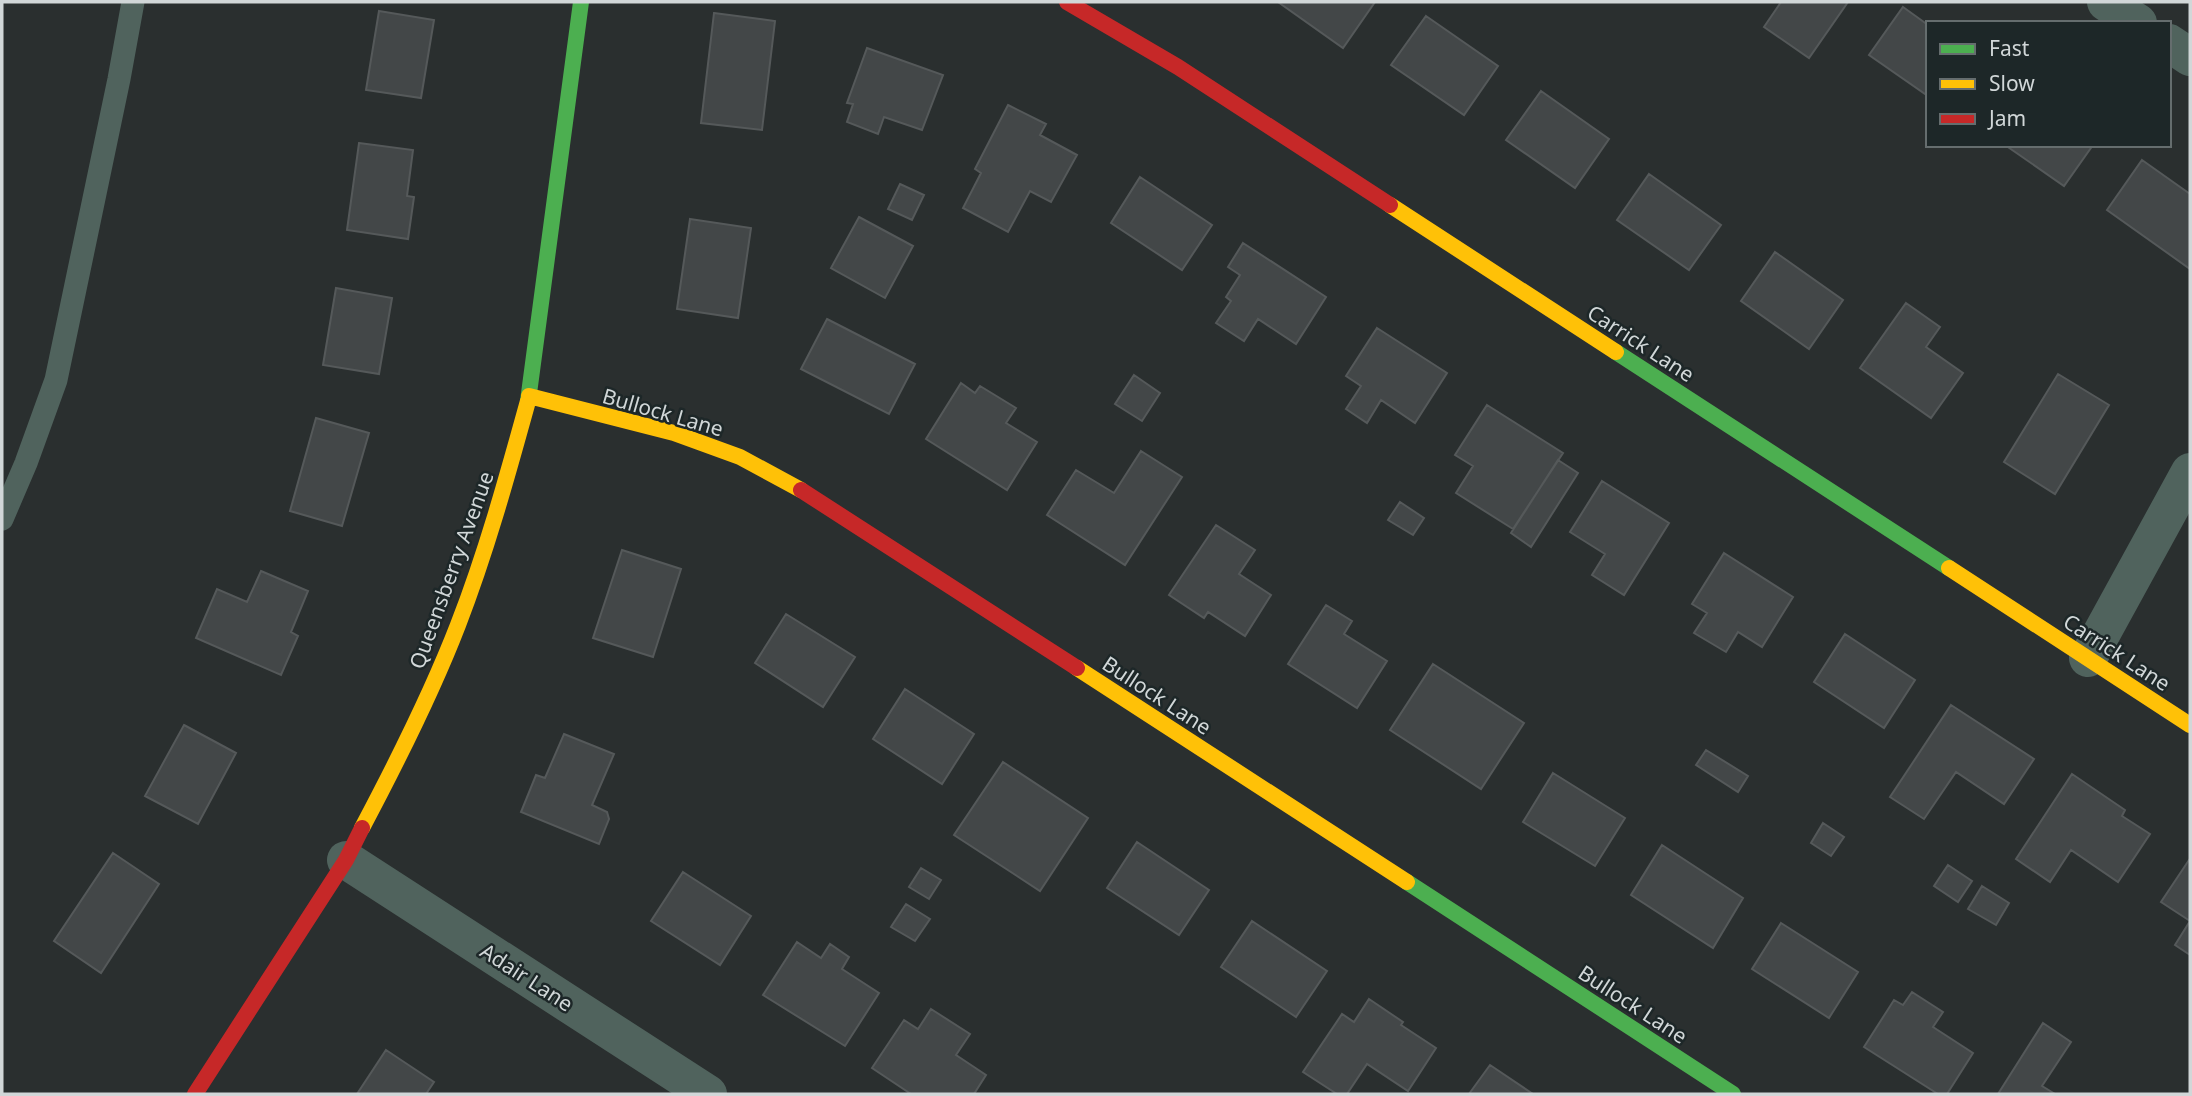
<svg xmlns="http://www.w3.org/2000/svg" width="2192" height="1096" font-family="'Noto Sans',sans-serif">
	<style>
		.building { fill: #434748; stroke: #55595a; stroke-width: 2 }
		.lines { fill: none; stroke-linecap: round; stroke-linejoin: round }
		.lane { stroke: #50635d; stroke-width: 23 }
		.street { stroke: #50635d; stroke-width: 38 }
		.fast { stroke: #4caf50; stroke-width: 16 }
		.slow { stroke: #ffc107; stroke-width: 16 }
		.jam { stroke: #c62828; stroke-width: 16 }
		.labels { text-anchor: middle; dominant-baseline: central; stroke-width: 5; stroke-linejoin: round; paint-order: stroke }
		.street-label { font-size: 21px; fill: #d1d7d8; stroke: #1d2728 }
	</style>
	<rect width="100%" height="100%" fill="#2a2f2f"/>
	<path class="building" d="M 1278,2 L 1375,2 L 1343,48 Z
		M 1781,2 L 1848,2 L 1809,58 L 1764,27 Z
		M 1903,7 L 1928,25 L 1928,96 L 1869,55 Z
		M 379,11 L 434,20 L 421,98 L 366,90 Z
		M 714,13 L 775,21 L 762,130 L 701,123 Z
		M 1426,16 L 1498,66 L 1464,115 L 1391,65 Z
		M 867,48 L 943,75 L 922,130 L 884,117 L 878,134 L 847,122 L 853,104 L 847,103 Z
		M 1541,91 L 1609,139 L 1575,188 L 1506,140 Z
		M 1008,105 L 1046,124 L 1040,135 L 1077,155 L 1051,202 L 1030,191 L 1008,232 L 963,208 L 981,173 L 975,169 Z
		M 359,143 L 413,150 L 407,196 L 414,197 L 408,239 L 347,230 Z
		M 2005,145 L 2093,145 L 2064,186 Z
		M 2142,160 L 2190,194 L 2190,269 L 2107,210 Z
		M 1649,174 L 1721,225 L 1689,270 L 1617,220 Z
		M 1140,177 L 1212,225 L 1182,270 L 1111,223 Z
		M 900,184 L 924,195 L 912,220 L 888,209 Z
		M 859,217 L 913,246 L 885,298 L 831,268 Z
		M 690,219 L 751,228 L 738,318 L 677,309 Z
		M 1243,243 L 1326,297 L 1296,344 L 1258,319 L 1244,341 L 1216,323 L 1231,301 L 1226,297 L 1240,275 L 1228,267 Z
		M 1775,252 L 1843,300 L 1809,349 L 1741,301 Z
		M 336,288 L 392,298 L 379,374 L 323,365 Z
		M 1906,303 L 1940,327 L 1926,347 L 1963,373 L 1931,418 L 1860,368 Z
		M 827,319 L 915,364 L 889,414 L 801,369 Z
		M 1377,328 L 1447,373 L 1415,423 L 1381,400 L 1367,423 L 1346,409 L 1361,386 L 1346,376 Z
		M 2058,374 L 2109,405 L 2055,494 L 2004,462 Z
		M 1134,375 L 1160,393 L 1142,421 L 1115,404 Z
		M 961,383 L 975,393 L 980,386 L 1016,408 L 1006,423 L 1037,442 L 1007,490 L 926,439 Z
		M 1487,405 L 1563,453 L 1513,529 L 1456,493 L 1473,466 L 1455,455 Z
		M 316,418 L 369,433 L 342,526 L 290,511 Z
		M 1141,451 L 1182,477 L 1125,565 L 1047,515 L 1076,470 L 1114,493 Z
		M 1558,460 L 1578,473 L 1531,547 L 1511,533 Z
		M 1602,481 L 1669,523 L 1624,595 L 1592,575 L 1605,554 L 1570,532 Z
		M 1400,502 L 1424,518 L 1413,535 L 1388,520 Z
		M 1216,525 L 1255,550 L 1239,574 L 1271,595 L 1245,636 L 1208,612 L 1204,618 L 1169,595 Z
		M 622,550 L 681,569 L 653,657 L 593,638 Z
		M 1724,553 L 1793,597 L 1762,647 L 1738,632 L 1726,652 L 1694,633 L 1707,613 L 1692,604 Z
		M 261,571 L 308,591 L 291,632 L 298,636 L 281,675 L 196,638 L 217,589 L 247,602 Z
		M 1326,605 L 1352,621 L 1344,634 L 1387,661 L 1357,708 L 1288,664 Z
		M 786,614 L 855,657 L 823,707 L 755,663 Z
		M 1845,634 L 1915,680 L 1884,728 L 1814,682 Z
		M 1433,664 L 1524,723 L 1481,789 L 1390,730 Z
		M 905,689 L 974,734 L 942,784 L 873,739 Z
		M 1951,705 L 2034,759 L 2004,804 L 1956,772 L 1924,819 L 1890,797 Z
		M 184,725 L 236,753 L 198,824 L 145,796 Z
		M 564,734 L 614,754 L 592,805 L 607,812 L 609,819 L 599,844 L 521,812 L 536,775 L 545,778 Z
		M 1706,750 L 1748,776 L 1738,792 L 1696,765 Z
		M 1003,762 L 1088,818 L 1040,891 L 954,835 Z
		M 1553,773 L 1625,818 L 1595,866 L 1523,822 Z
		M 2072,774 L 2125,810 L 2122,816 L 2150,834 L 2118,882 L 2071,850 L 2050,882 L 2016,859 Z
		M 1823,823 L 1844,837 L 1831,856 L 1811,843 Z
		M 1137,842 L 1209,890 L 1179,935 L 1107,888 Z
		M 1662,845 L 1743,898 L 1713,948 L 1631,895 Z
		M 113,853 L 159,884 L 101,973 L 54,941 Z
		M 2189,860 L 2190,861 L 2190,955 L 2175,945 L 2190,921 L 2161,902 Z
		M 1948,865 L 1972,881 L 1958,902 L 1934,886 Z
		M 921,868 L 941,880 L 929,899 L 909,887 Z
		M 683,872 L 751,916 L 720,965 L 651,921 Z
		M 1982,886 L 2009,903 L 1996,925 L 1968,909 Z
		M 906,904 L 930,919 L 915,941 L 891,927 Z
		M 1252,921 L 1327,971 L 1296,1017 L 1221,967 Z
		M 1781,923 L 1858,972 L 1829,1018 L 1752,969 Z
		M 797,942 L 821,958 L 830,944 L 849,957 L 842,969 L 879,993 L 845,1046 L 763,995 Z
		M 1912,992 L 1943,1012 L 1933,1027 L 1973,1053 L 1947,1094 L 1938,1094 L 1864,1047 L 1894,1000 L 1903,1005 Z
		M 1369,999 L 1403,1022 L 1401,1025 L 1436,1048 L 1408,1091 L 1367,1064 L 1347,1094 L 1337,1094 L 1303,1072 L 1342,1014 L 1354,1022 Z
		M 931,1009 L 970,1034 L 956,1055 L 986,1075 L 974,1094 L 911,1094 L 872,1068 L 904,1020 L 918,1029 Z
		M 2043,1023 L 2071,1042 L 2042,1086 L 2055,1094 L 1998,1094 Z
		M 386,1050 L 434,1082 L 426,1094 L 357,1094 Z
		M 1490,1065 L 1533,1094 L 1469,1094 Z"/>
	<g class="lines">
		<path class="lane" d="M 2,519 L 26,463 L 56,380 L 119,79 L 133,2"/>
		<path class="street" d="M 2106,2 L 2138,23
			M 2169,43 L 2190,57
			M 2088,658 L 2190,472
			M 346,860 L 708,1094"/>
		<path class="fast" d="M 1616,352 L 1949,568
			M 528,401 L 581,2
			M 1407,882 L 1733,1094"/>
		<path class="slow" d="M 1390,205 L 1616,352
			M 529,396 L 674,433 L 740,457 L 801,490
			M 1949,568 L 2190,725
			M 1077,668 L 1407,882
			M 362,828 C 397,762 431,695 458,625 C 486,553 507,477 528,401"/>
		<path class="jam" d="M 1067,2 L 1178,67 L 1390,205
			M 801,490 L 1077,668
			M 195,1094 L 346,860 L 362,828"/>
	</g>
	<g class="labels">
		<g class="street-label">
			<text transform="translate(1641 343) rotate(33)">Carrick Lane</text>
			<text transform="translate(663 412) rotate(16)">Bullock Lane</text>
			<text transform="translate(451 570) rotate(-70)">Queensberry Avenue</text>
			<text transform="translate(2117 652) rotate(33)">Carrick Lane</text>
			<text transform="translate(1157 695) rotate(33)">Bullock Lane</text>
			<text transform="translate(527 977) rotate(33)">Adair Lane</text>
			<text transform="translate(1633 1004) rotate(33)">Bullock Lane</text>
		</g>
	</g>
	<rect width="2192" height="1096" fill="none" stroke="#d1d7d8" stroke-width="7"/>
	<rect x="1926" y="21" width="245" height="126" fill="#1d2728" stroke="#656d6e" stroke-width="2"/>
	<rect x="1940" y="44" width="35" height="10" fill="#4caf50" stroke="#656d6e" stroke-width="2"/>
	<text x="1989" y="56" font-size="21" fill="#d1d7d8">Fast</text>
	<rect x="1940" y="79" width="35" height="10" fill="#ffc107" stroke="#656d6e" stroke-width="2"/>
	<text x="1989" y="91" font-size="21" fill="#d1d7d8">Slow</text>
	<rect x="1940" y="114" width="35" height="10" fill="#c62828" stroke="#656d6e" stroke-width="2"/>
	<text x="1989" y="126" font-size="21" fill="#d1d7d8">Jam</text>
</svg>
